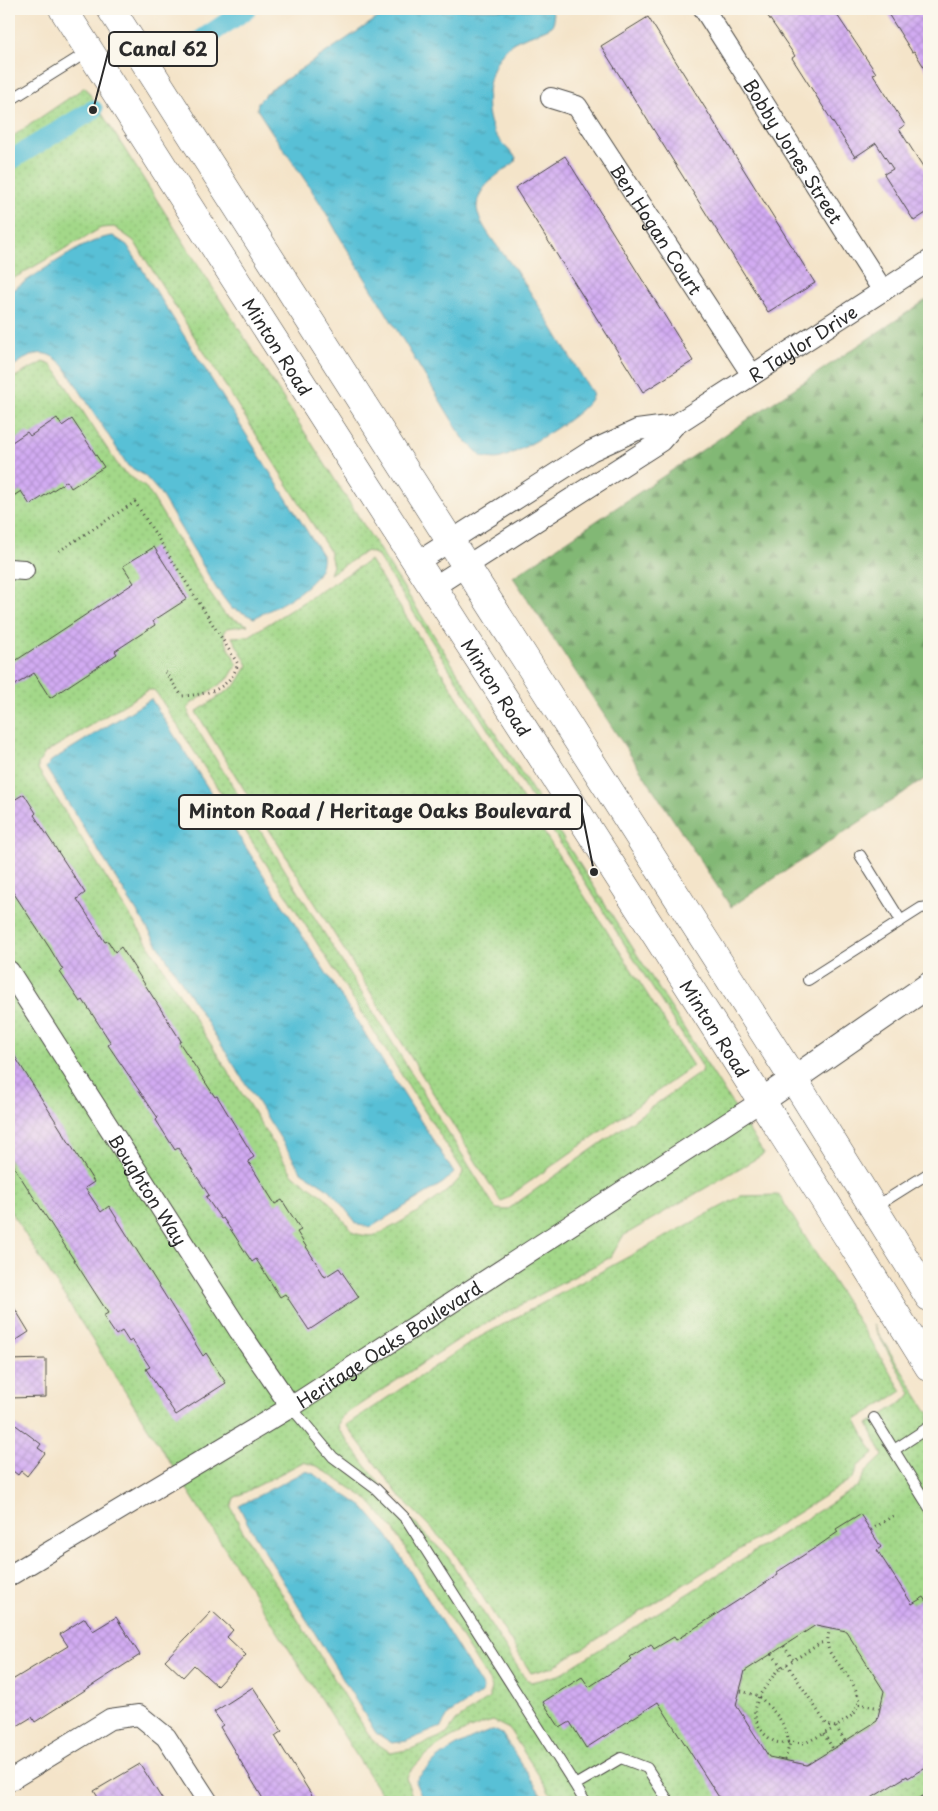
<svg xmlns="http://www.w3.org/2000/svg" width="938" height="1811" font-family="'Playpen Sans',sans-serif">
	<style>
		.grass { fill: url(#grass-dots); stroke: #67825a; fill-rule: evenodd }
		.forest { fill: url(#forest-firs); stroke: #567250 }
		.water { fill: url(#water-ripples); stroke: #427680 }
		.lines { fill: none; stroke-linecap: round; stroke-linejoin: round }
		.canal { stroke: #59c0d6; stroke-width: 20 }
		.building { fill: url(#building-cross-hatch); fill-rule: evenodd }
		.service-casing { stroke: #494743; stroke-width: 12 }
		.minor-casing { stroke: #494743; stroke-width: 22 }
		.tertiary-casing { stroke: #494743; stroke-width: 27 }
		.secondary-casing { stroke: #494743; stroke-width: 29 }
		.path { stroke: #494743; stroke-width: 3; stroke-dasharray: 1 4; stroke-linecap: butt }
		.service { stroke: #fff; stroke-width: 10 }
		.minor { stroke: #fff; stroke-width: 20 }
		.tertiary { stroke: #fff; stroke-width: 25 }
		.secondary { stroke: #fff; stroke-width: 28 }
		.labels { text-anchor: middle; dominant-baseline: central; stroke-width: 4; stroke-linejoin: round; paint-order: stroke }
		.street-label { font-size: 18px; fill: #2b2b2b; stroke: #fbf7ec }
		.leader { fill: none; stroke: #2b2b2b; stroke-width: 2 }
		.callout-dot { fill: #2b2b2b; stroke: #fbf7ec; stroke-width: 2 }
		.callout { fill: #fbf7ec; stroke: #2b2b2b; stroke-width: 2 }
		.callout-label { font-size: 19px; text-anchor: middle; font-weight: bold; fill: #2b2b2b }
	</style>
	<defs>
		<pattern id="grass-dots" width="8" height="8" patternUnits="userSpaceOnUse" patternTransform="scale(1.25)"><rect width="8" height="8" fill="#a3d889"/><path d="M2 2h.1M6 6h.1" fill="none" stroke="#8cba76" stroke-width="1.8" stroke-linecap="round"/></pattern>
		<pattern id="forest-firs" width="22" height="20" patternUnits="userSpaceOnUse" patternTransform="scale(1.25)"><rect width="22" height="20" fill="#82b875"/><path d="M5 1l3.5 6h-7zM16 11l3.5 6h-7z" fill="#6b9660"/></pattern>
		<pattern id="water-ripples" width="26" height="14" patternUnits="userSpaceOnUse" patternTransform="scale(1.25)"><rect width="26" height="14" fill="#59c0d6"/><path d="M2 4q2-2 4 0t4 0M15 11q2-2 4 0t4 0" fill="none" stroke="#4a9cae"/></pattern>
		<pattern id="building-cross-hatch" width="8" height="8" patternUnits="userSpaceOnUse" patternTransform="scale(1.25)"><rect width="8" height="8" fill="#d2abf2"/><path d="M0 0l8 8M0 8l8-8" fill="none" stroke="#b493d0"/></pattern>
	</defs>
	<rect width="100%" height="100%" fill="#fbf7ec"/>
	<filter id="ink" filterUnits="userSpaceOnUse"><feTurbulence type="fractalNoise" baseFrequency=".02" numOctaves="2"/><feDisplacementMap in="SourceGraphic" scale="10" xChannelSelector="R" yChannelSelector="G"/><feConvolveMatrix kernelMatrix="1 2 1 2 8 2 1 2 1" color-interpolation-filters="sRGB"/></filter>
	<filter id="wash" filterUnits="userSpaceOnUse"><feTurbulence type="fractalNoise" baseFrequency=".0096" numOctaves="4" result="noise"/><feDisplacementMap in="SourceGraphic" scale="20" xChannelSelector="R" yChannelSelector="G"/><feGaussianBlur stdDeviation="1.12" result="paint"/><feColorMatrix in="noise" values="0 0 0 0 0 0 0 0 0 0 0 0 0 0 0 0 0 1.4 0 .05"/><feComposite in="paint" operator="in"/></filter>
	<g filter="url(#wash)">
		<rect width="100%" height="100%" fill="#f4e4c9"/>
		<path class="grass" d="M 85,87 L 764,1154 L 623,1236 L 611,1257 L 473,1330 L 341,1417 L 338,1425 L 340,1431 L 391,1499 L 448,1557 L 524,1677 L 531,1682 L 559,1675 L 858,1486 L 866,1472 L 883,1456 L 868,1424 L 907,1399 L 911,1393 L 873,1325 L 929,1414 L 929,1802 L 556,1802 L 509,1729 L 493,1721 C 463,1729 423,1750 406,1778 L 414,1802 L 386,1802 L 9,1209 L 9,380 L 43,362 L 51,365 L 57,372 L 121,470 L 145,487 L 153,498 L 209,592 L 225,615 L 248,625 L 228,628 L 224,631 L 225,640 L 237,664 L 229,678 L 191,704 L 188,708 L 189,716 L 496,1209 L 507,1210 L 701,1072 L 702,1066 L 377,555 L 367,551 L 330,574 L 333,566 L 329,550 L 134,241 L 114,227 L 101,228 L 9,281 L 9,139 ZM 148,690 L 154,690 L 158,695 L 463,1171 C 463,1187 393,1228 376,1235 C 370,1237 360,1235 354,1233 L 325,1197 L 293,1175 L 38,769 L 38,764 L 45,753 ZM 303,1462 L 317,1466 L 367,1499 L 394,1530 L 490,1683 L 492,1688 L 489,1698 L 456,1721 L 447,1734 L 411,1749 L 391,1753 L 372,1740 L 241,1528 L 231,1507 L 234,1498 ZM 829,1614 L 850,1621 L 895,1705 L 889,1724 L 787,1776 L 768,1770 L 725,1700 L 742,1661 Z
			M 370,560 L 693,1066 L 501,1202 L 196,712 L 236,685 L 248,665 L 232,637 L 249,636 Z
			M 779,1195 L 902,1391 L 856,1420 L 874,1454 L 858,1466 L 853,1478 L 553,1667 L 531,1673 L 454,1552 L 398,1494 L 346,1425 L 478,1338 L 741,1196 Z
			M 822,1622 L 824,1627 L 837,1629 L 843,1626 L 888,1697 L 882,1699 L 879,1713 L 882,1717 L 799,1770 L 789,1761 L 781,1759 L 779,1765 L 773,1764 L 734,1701 L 735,1694 L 739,1695 L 743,1681 L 739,1680 L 740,1674 Z"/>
		<path class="forest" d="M 929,298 L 929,776 L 731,907 L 513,577 Z"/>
		<path class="water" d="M 391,9 L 552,10 L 554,21 L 552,26 C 539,34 520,37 510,45 C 489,62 482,102 492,127 C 496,139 508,149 516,157 L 515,162 C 499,174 479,185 477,206 C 476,223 504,254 514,268 C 542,308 566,352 593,394 C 590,412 520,452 501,458 C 495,460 488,458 482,457 L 463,438 L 338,234 C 315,190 283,151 257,109 L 258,102 L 270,90 Z
			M 113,236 L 127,245 L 322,555 C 327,583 276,607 254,618 C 246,615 240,610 232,609 L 216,588 L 160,493 L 144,475 L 128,466 L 64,366 C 43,344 30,355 9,369 L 9,292 C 34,277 86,238 113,236 Z
			M 151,699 L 454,1173 L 443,1183 L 371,1227 L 358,1225 L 330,1190 L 301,1171 L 46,768 L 51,761 Z
			M 305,1471 L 312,1473 L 363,1507 L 388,1536 L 483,1688 L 482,1693 L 449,1714 L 441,1727 L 407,1741 L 392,1743 L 376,1733 L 248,1524 L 239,1506 Z
			M 494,1730 L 502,1734 L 546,1802 L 424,1802 L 415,1782 C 433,1757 465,1739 494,1730 Z"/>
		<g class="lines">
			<path class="canal" d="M 186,50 L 247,9
				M 9,161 L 93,110"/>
		</g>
		<g id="blocks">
			<path class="building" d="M 763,9 L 833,9 L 876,73 L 873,74 L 905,125 L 899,129 L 929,176 L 929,211 L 914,221 L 884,174 L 893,169 L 876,143 L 855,157 L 792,58 L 795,56 Z
				M 885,9 L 929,9 L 929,75 L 914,51 L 912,52 Z
				M 648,17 L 815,283 L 768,312 L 601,46 Z
				M 565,156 L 693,361 L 643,392 L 515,188 Z
				M 57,418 L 62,426 L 72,419 L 104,467 L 71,488 L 67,481 L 30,505 L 21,491 L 9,499 L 9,444 L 27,432 L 30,436 Z
				M 154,547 L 187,599 L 153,621 L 155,625 L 115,651 L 117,654 L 50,698 L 34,673 L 9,689 L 9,665 L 134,583 L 123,566 Z
				M 24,794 L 36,813 L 34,815 L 85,893 L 77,899 L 105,942 L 108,941 L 115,952 L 121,947 L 181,1041 L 179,1042 L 215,1097 L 217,1096 L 254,1157 L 248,1161 L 275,1204 L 282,1200 L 301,1230 L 297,1232 L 325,1277 L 339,1268 L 359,1297 L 309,1330 L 285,1294 L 280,1297 L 256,1259 L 252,1262 L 223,1218 L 221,1219 L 206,1197 L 209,1195 L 178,1148 L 175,1150 L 156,1120 L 158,1118 L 108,1045 L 111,1043 L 83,1000 L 80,1002 L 60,972 L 63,970 L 49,947 L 9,886 L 9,803 Z
				M 9,1047 L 94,1182 L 85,1188 L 101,1212 L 109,1206 L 203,1356 L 206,1353 L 226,1383 L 176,1415 L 146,1369 L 150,1367 L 132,1340 L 129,1342 L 122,1331 L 116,1335 L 103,1316 L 108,1313 L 9,1159 Z
				M 9,1299 L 29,1332 L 9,1345 Z
				M 46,1359 L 46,1397 L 9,1398 L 9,1360 Z
				M 9,1420 L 41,1444 L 38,1448 L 45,1453 L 27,1476 L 21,1471 L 18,1475 L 9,1468 Z
				M 860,1514 L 881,1547 L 877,1550 L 912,1604 L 924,1597 L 929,1605 L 929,1765 L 908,1778 L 907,1776 L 865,1802 L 722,1802 L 658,1702 L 586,1748 L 570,1722 L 560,1728 L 543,1702 L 582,1677 L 589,1687 L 632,1659 L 630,1657 L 651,1644 L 654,1649 L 674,1637 L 676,1640 L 778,1575 L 777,1572 L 818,1546 L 838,1532 L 836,1529 ZM 816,1625 L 846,1631 L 884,1691 L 877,1721 L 807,1765 L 769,1757 L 736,1705 L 745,1671 Z
				M 212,1611 L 233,1630 L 227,1637 L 246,1655 L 217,1686 L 194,1665 L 183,1677 L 165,1660 Z
				M 116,1617 L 140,1655 L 35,1722 L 32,1717 L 9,1731 L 9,1682 L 68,1646 L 60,1634 L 85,1618 L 93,1631 Z
				M 253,1687 L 282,1731 L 275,1736 L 316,1802 L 265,1802 L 220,1727 L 223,1725 L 214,1712 Z
				M 140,1764 L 164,1802 L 101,1802 L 94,1791 Z"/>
		</g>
	</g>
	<g filter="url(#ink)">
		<use href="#blocks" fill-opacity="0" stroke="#494743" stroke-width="1"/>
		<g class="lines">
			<g class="service-casing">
				<path id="service" d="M 9,101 L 89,51
					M 860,855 L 901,921
					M 808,980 L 921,908 L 929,907
					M 875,1207 L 929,1173
					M 291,1407 L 333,1457 L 376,1489 L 407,1520 L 575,1785 L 621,1758 L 647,1768 L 669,1802
					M 874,1418 L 929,1507
					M 894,1450 L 929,1427
					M 575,1785 L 585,1802
					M 924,1802 L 929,1799"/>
			</g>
			<g class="minor-casing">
				<g id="minor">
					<path id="s1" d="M 704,9 L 883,291"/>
					<path id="s2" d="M 551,98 L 577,106 L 752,375"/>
					<path d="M 416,563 L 591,451 L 637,430 L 675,425"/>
					<path d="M 9,569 L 24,570"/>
					<path id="s3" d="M 432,588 L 661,441 L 675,425 L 929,261"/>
					<path id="s4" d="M 9,971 L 240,1332 L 291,1407"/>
					<path id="s5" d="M 9,1576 L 291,1407 L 763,1100"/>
					<path d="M 9,1781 L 110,1719 L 139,1715 L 166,1737 L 208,1802"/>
				</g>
			</g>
			<g class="tertiary-casing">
				<path id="tertiary" d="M 763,1100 L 929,985"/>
			</g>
			<g class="secondary-casing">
				<g id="secondary">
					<path id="s6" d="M 63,9 C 350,463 645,911 929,1367"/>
					<path d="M 111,9 L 794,1080 L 929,1297"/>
				</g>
			</g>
			<path class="path" d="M 59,551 L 135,502 L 238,664 C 228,691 208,694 182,696 L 163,669
				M 871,1530 L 896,1514
				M 784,1646 L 793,1660
				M 772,1654 L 782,1667
				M 787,1664 L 821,1643 L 826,1642
				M 741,1691 L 759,1696 C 758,1700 756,1704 755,1707 C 752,1724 770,1748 788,1742 C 787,1722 772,1710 759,1696 L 776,1672 L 787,1664 L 827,1725 L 836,1727 L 854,1714 L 860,1700 C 856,1690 852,1680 845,1672 C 832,1654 823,1653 830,1628
				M 859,1704 L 880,1708
				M 836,1727 L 845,1741
				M 824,1734 L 833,1749
				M 788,1742 L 805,1743 L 833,1729
				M 785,1760 L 790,1743"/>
			<use href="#service" class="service"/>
			<use href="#minor" class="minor"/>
			<use href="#tertiary" class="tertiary"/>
			<use href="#secondary" class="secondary"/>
		</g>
	</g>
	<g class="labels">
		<g class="street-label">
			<text stroke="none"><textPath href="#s1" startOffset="168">Bobby Jones Street</textPath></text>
			<text stroke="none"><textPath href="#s2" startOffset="174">Ben Hogan Court</textPath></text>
			<text stroke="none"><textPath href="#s3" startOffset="445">R Taylor Drive</textPath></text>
			<text stroke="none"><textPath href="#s6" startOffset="400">Minton Road</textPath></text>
			<text stroke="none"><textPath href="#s6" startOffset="805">Minton Road</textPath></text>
			<text stroke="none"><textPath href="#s6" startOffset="1210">Minton Road</textPath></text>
			<text stroke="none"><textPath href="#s4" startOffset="259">Boughton Way</textPath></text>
			<text stroke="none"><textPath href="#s5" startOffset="445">Heritage Oaks Boulevard</textPath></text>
		</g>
	</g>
	<path class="leader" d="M93 110L109 49M594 872L582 812"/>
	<g class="callout-dot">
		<circle cx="93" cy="110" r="5"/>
		<circle cx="594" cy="872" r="5"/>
	</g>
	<g class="callout">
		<rect x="109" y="32" width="108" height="34" rx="5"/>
		<rect x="179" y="795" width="403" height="34" rx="5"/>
	</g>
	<g class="callout-label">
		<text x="163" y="56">Canal 62</text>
		<text x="380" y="818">Minton Road / Heritage Oaks Boulevard</text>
	</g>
	<rect width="938" height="1811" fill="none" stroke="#fbf7ec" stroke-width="30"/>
</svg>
